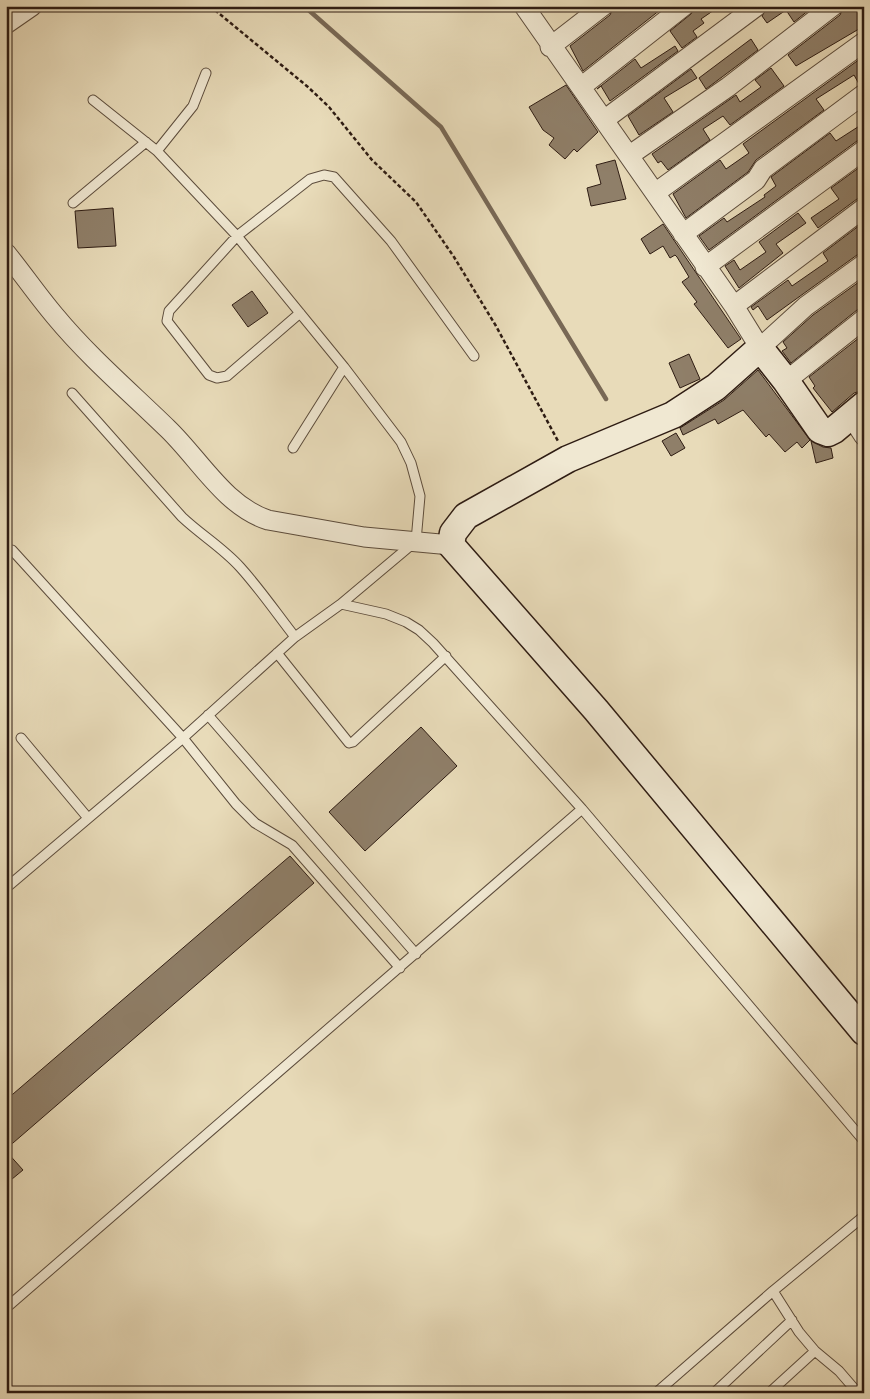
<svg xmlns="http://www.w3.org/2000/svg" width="870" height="1399" font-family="'Sorts Mill Goudy',serif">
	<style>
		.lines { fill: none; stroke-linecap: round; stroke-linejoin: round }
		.stream { stroke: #786855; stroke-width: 4.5 }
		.building { fill: #8f7f69; stroke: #2e1c13 }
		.lane-casing { stroke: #5c4c3c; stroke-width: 11 }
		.street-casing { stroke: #5c4c3c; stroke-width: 21 }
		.secondary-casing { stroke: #2e1c13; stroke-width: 29 }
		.path { stroke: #2e1c13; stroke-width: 2.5; stroke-dasharray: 4 2.5; stroke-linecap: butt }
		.lane { stroke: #f0e8d2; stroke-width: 9 }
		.street { stroke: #f0e8d2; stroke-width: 19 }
		.secondary { stroke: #f0e8d2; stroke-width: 26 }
	</style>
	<rect width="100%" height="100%" fill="#e8dbb9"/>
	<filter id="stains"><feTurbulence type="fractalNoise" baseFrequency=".004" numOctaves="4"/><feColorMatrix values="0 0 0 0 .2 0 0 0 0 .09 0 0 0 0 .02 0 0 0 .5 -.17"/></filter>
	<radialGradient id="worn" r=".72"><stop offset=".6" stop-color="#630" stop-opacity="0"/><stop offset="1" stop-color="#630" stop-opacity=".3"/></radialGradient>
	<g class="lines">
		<path class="stream" d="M 304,6 L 441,127 L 606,399"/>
	</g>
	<path class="building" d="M 614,6 L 665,6 L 583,71 L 570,46 L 610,15 Z
		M 695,6 L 720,6 L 701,19 L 704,23 L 693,31 L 697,37 L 682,48 L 670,31 L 691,14 Z
		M 768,6 L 814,6 L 794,22 L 786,10 L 767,23 L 762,16 Z
		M 844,6 L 864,6 L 864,26 L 796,66 L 788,55 L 840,15 Z
		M 751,39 L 758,50 L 706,89 L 699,78 Z
		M 675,46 L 678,51 L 610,101 L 601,86 L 597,89 L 635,59 L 641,68 Z
		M 864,56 L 864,83 L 859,84 L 854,75 L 816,99 L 824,110 L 756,160 L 748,172 L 686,218 L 673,194 L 720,160 L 726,169 L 749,153 L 743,144 Z
		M 771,68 L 784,86 L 730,125 L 723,116 L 703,129 L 710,140 L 668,170 L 661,161 L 658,163 L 652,154 L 736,95 L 740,102 L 761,87 L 755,80 Z
		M 691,69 L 697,78 L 664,98 L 673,112 L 639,135 L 628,116 Z
		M 566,85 L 598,132 L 577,152 L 574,149 L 565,159 L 549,145 L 554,138 L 543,130 L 529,107 Z
		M 864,123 L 864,139 L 857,141 L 709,250 L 699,236 L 724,218 L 727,222 L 765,197 L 764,195 L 776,186 L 771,177 L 830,133 L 836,141 Z
		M 615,160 L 626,199 L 591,206 L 587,188 L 601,184 L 596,165 Z
		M 864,164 L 864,197 L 857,199 L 818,228 L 811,218 L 839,199 L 831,188 Z
		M 113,208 L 116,246 L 78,248 L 75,211 Z
		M 798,213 L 806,223 L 776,244 L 783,253 L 739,288 L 725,266 L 734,260 L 740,270 L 766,252 L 759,242 Z
		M 864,222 L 864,253 L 857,255 L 767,320 L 758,306 L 753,310 L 751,307 L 788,280 L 792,286 L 828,261 L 823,253 Z
		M 663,224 L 741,339 L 728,348 L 694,304 L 697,302 L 682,282 L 689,277 L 677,257 L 675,255 L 670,258 L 663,246 L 650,254 L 641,239 Z
		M 863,279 L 864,308 L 857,310 L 791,363 L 782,351 L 787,348 L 783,342 L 813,315 Z
		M 252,291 L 268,313 L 248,327 L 232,305 Z
		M 864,334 L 864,390 L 854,393 L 832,412 L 813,388 L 815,386 L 809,377 Z
		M 689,354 L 700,379 L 680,388 L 669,363 Z
		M 758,370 L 810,440 L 802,448 L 797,442 L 785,452 L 769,434 L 766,437 L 743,410 L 718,424 L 715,419 L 683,435 L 680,428 L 724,400 Z
		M 676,433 L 685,448 L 671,456 L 662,441 Z
		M 811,441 L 823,447 L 831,448 L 833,458 L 816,463 Z
		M 421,727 L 457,766 L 365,851 L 329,812 Z
		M 290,856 L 314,883 L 6,1149 L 6,1100 Z
		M 6,1151 L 23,1170 L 6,1184 Z"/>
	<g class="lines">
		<g class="lane-casing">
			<path id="lane" d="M 93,100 L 157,151 L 237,236 L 344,367 L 401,442 L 411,463 L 420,496 L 416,541 L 341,604
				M 157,151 L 193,106 L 206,73
				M 73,203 L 146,142
				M 300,313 L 227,376 L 217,378 L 209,375 L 167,321 L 169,311 L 237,236 L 310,179 L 324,175 L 334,177 L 391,241 L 474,356
				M 72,393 L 182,517 C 201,535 223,548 240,567 C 260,589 277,614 295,637
				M 293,448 L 344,367
				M 6,556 L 12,550 L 183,738 L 236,804 L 255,823 L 292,845 L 400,968
				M 277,653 L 349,743 L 353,742 L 446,656
				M 208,715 L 416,954
				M 21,738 L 88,818
				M 6,888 L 183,738 L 295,637 L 341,604 L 386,614 L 406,622 L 419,630 L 433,643 L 582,809 L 864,1141
				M 773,1291 L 799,1332 L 815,1351 L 839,1371 L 858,1393
				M 6,1308 L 582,809
				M 656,1393 L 773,1291 L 864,1216
				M 714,1393 L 792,1320
				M 769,1393 L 815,1351"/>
		</g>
		<g class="street-casing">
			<path id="street" d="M 524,6 L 734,306 L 760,348 L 806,306 L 864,264
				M 6,24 L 32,6
				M 550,47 L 603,6
				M 581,87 L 684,6
				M 604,120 L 757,6
				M 630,155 L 728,87 L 833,6
				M 655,193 L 864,42
				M 683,234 L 756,180 L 763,169 L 864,94
				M 6,253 C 23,274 38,296 55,316 C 89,357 130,392 168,429 C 200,460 225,506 268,520 L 364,537 L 451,545
				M 705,267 L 864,150
				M 734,306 L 864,208
				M 786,381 L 864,319
				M 851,416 L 864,436"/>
		</g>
		<g class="secondary-casing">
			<path id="secondary" d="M 864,405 L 834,430 L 828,433 L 820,430 L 786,381 L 760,348 L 716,387 L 673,415 L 568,459 L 466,516 L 453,533 L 451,545 L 596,710 L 864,1032"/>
		</g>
		<path class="path" d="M 210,6 L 308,87 L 329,107 L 372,160 L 416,202 L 454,257 L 496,326 L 558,441"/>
		<use href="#lane" class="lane"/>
		<use href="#street" class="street"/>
		<use href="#secondary" class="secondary"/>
	</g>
	<rect width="870" height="1399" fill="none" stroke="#e8dbb9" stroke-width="25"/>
	<rect x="8" y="8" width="855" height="1384" fill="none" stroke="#2e1c13" stroke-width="2.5"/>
	<rect x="12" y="12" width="845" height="1374" fill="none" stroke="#2e1c13"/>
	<rect width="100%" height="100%" filter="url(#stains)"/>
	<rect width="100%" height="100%" fill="url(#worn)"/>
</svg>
